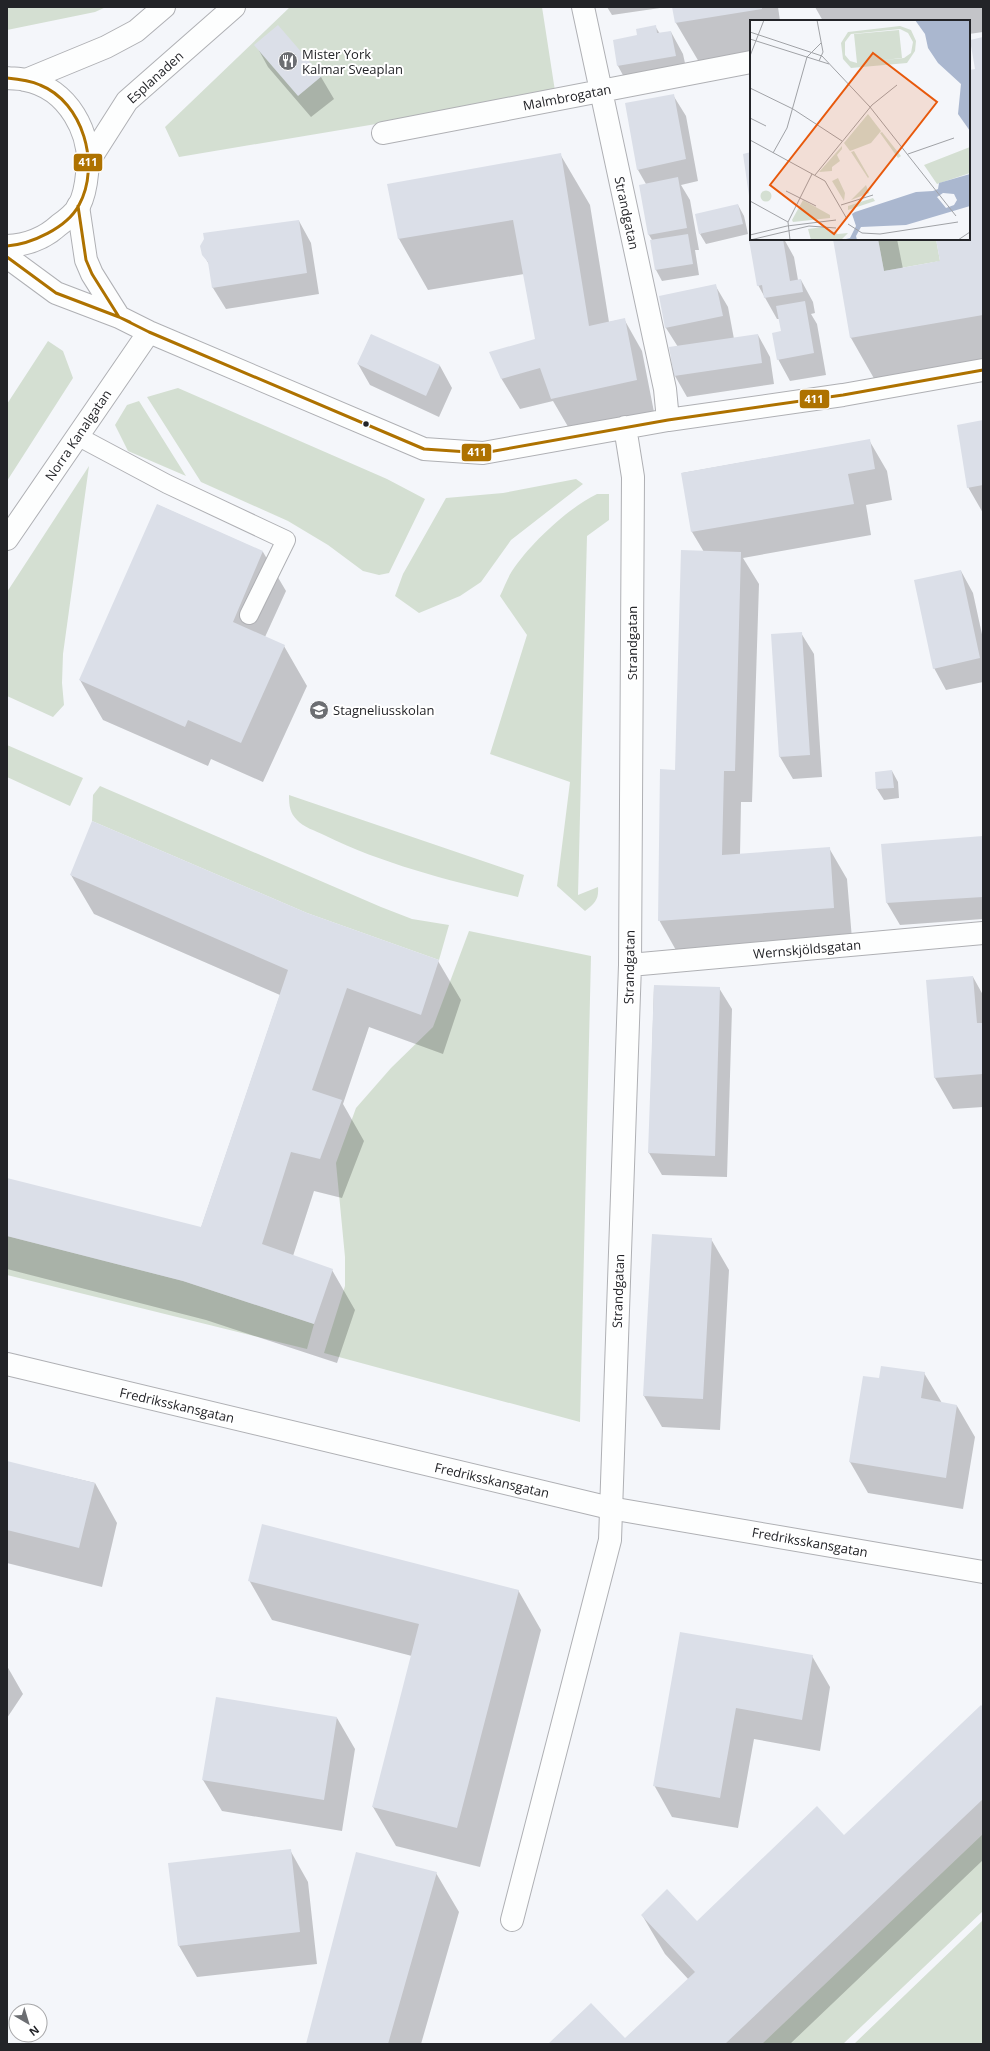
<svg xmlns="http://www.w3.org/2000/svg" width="990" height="2051" font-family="'Open Sans',sans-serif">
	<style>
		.green { fill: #d4dfd2 }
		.shadow { fill: #0003 }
		.building { fill: #dbdfe8 }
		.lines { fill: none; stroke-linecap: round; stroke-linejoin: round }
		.service-casing { stroke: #afb0b4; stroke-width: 20 }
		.minor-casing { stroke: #afb0b4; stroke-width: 24 }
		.tertiary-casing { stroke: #afb0b4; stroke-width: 24 }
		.secondary-casing { stroke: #afb0b4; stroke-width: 24 }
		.service { stroke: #fdfefe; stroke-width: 18 }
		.minor { stroke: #fdfefe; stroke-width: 22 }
		.tertiary { stroke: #fdfefe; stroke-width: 22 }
		.secondary { stroke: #fdfefe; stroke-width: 22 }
		.bus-1-casing { stroke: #fff; stroke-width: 6 }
		.bus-1 { stroke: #ae7200; stroke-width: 3 }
		.bus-dot { fill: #232428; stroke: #fff; stroke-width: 1.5 }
		.labels { text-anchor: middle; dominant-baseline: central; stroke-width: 4; stroke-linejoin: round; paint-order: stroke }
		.poi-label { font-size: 13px; fill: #232428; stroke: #fff; text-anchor: start }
		.street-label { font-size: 13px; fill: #232428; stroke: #fff }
		.inset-road { fill: none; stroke: #a0a2a6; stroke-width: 1 }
		.view { fill: #e8590c; fill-opacity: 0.15; stroke: #e8590c; stroke-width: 2 }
		.inset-edge { fill: none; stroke: #232428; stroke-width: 2 }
		.line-badge { stroke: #fff; stroke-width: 1.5 }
		.badge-label { font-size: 11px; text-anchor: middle; font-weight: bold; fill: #fff }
	</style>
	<rect width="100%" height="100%" fill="#f4f6fa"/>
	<path class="green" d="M 7,7 L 106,7 L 95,12 L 7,30 Z
		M 290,7 L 542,7 L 555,91 L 376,124 L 179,157 L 165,127 Z
		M 878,239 L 936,239 L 940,261 L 884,271 Z
		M 48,341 L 63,351 L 73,378 L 7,481 L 7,404 Z
		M 178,388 L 387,479 L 425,499 L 389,573 L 379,575 L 363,571 L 328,545 L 288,521 L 201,482 L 147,397 Z
		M 139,401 L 186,476 L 128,451 L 115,425 L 127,405 Z
		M 89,466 L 63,654 L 62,683 L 64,705 L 53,717 L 7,696 L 7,592 Z
		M 576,479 L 583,484 L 511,540 L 481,582 L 460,596 L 419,613 L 395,596 L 403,574 L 446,498 L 503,493 Z
		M 597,494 L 609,494 L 609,520 L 587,536 L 578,895 L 598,887 C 599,899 595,904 585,911 L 557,886 L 570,782 L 490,754 L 527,635 L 500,596 C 504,588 507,579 512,571 C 530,544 568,508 597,494 Z
		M 7,745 L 83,778 L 70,806 L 7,777 Z
		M 100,786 L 381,907 L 412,919 L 449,925 L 439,960 L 307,913 L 92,821 L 93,795 Z
		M 289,795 L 524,875 L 518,897 C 451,881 385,865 324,835 C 316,831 303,827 297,820 C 290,813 289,806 289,795 Z
		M 469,931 L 591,956 L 580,1422 L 324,1353 L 345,1286 L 345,1257 L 336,1163 L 356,1108 L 391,1068 L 433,1027 Z
		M 7,1236 L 183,1281 L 314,1324 L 307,1349 L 7,1275 Z
		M 983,1834 L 983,1911 L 843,2044 L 762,2044 Z
		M 983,1920 L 983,2044 L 854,2044 Z"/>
	<path class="shadow" d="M 607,7 L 667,7 L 612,15 Z
		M 673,7 L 778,7 L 780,21 L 751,21 L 751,54 L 699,62 L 676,23 Z
		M 815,7 L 983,7 L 983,32 L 969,34 L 969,21 L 823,21 Z
		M 278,26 L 321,77 L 334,99 L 311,117 L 268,67 L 256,45 Z
		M 655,26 L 660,34 L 671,32 L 683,54 L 688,77 L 630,88 L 618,66 L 614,41 L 638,36 Z
		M 983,38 L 983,372 L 880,389 L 851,338 L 834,239 L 897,239 L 903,269 L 941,261 L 937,239 L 969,239 L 969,71 L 976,70 Z
		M 673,95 L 686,116 L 698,181 L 681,185 L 690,200 L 699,250 L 695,250 L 699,275 L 662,281 L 656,270 L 652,240 L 649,235 L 646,184 L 638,170 Z
		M 560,154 L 590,205 L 609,322 L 624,319 L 642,351 L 654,412 L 570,430 L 553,401 L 520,409 L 501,378 L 537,340 L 524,274 L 428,290 L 399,239 L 388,185 Z
		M 738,205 L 744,216 L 748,234 L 706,244 L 700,234 Z
		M 299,221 L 311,243 L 319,294 L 226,309 L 213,288 L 210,266 L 203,254 Z
		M 760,239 L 784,239 L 794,257 L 798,280 L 801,280 L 813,302 L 815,313 L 811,314 L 817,324 L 826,375 L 790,381 L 778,359 L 782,332 L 780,319 L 777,319 L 758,285 Z
		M 715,285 L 728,307 L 734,339 L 758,335 L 770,357 L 774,384 L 687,397 L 675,376 L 678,347 L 666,328 L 660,297 Z
		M 371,335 L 440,366 L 452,388 L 439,417 L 370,385 L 358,364 Z
		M 983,421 L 983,513 L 968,487 Z
		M 869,440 L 887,471 L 892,500 L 866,505 L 871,535 L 743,558 L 759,584 L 752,802 L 741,802 L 740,855 L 829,848 L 847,879 L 852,939 L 677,952 L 659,920 L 704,552 L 692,532 L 682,473 Z
		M 158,505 L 263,552 L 286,591 L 265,637 L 284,646 L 307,686 L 263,782 L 211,759 L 208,766 L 103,720 L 80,680 Z
		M 961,571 L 973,593 L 983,639 L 983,682 L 946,690 L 934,668 Z
		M 801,633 L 814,654 L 822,777 L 793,779 L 780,757 L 772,635 Z
		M 892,771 L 898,782 L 899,798 L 884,800 L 877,789 Z
		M 983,838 L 983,919 L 900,925 L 887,903 L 882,845 Z
		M 71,875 L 306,914 L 438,961 L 461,1000 L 443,1054 L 369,1027 L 343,1104 L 364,1141 L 342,1198 L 314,1191 L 293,1256 L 332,1270 L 355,1310 L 337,1363 L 206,1320 L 7,1269 L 7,1179 L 201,1228 L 280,995 L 94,914 Z
		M 973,977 L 983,995 L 983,1107 L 953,1109 L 935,1078 L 927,981 Z
		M 654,986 L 719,988 L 732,1009 L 727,1177 L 662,1175 L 649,1153 Z
		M 653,1235 L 711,1239 L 729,1270 L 720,1430 L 662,1427 L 644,1396 Z
		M 924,1373 L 942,1403 L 957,1406 L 975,1437 L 963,1509 L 868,1493 L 850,1462 L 879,1379 Z
		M 7,1462 L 95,1483 L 117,1523 L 102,1587 L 7,1563 Z
		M 249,1580 L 518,1590 L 541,1630 L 480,1867 L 396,1846 L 373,1807 L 412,1656 L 272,1620 Z
		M 681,1633 L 812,1656 L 830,1687 L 820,1751 L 754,1739 L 738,1828 L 672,1817 L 654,1785 Z
		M 7,1666 L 23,1694 L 7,1718 Z
		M 983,1709 L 983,1860 L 790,2044 L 550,2044 L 625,2040 L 689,1980 L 665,1954 L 642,1915 L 697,1922 L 844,1836 Z
		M 337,1718 L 355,1749 L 342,1831 L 222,1811 L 203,1780 Z
		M 290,1850 L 308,1882 L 317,1964 L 197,1977 L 179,1946 Z
		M 436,1873 L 459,1912 L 421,2044 L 307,2044 Z"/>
	<path class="building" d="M 672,7 L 762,7 L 762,9 L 675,23 Z
		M 278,25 L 322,76 L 298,96 L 254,45 Z
		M 656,25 L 657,33 L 671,31 L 676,56 L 617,66 L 613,40 L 637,35 L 636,29 Z
		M 983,37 L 983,315 L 850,338 L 833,239 L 878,239 L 884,271 L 940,261 L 936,239 L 969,239 L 969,70 L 975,69 L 970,40 Z
		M 674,94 L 686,159 L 637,170 L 625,103 Z
		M 751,152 L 751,203 L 750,203 L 743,154 Z
		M 561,153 L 589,326 L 625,318 L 637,380 L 551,399 L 540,368 L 501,379 L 489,352 L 535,339 L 513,220 L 398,239 L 387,184 Z
		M 678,177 L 687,228 L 648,235 L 639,185 Z
		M 738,204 L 743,224 L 699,234 L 695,214 Z
		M 299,220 L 307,273 L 212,288 L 208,262 L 202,255 L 200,246 L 204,239 L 203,233 Z
		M 688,234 L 693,264 L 655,270 L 650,240 Z
		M 755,239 L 783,239 L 790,281 L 801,279 L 803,292 L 764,298 L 762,285 L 757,286 L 749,240 Z
		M 716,284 L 723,316 L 665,328 L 659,296 Z
		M 805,301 L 814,353 L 777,360 L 772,333 L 781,331 L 776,306 Z
		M 371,334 L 440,365 L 426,396 L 357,364 Z
		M 758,334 L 762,363 L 674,376 L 669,347 Z
		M 983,420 L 983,485 L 967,488 L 957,425 Z
		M 870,439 L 875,469 L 848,474 L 854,504 L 691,532 L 681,473 Z
		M 157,504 L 263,551 L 233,622 L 285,645 L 241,743 L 188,720 L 185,727 L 79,680 Z
		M 681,550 L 741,552 L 735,771 L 724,771 L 722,855 L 830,847 L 834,908 L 658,921 L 660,769 L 675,770 Z
		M 961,570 L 980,658 L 933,669 L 914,580 Z
		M 802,632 L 810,755 L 779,757 L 771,634 Z
		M 892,770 L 894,788 L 876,789 L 875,772 Z
		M 92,821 L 307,913 L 439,960 L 421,1015 L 347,988 L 312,1090 L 342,1100 L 320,1159 L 291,1152 L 262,1244 L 333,1269 L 314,1324 L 183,1281 L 7,1236 L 7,1178 L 201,1227 L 288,970 L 70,875 Z
		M 983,836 L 983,897 L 886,903 L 881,844 Z
		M 973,976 L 977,1023 L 983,1023 L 983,1074 L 934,1078 L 926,980 Z
		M 654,985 L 720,987 L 715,1156 L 648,1153 Z
		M 652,1234 L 712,1238 L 703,1399 L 643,1396 Z
		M 881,1366 L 925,1372 L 921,1398 L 957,1405 L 946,1478 L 849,1462 L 863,1376 L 879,1378 Z
		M 7,1461 L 95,1483 L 79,1548 L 7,1530 Z
		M 262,1524 L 519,1590 L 457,1828 L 372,1807 L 419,1624 L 248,1581 Z
		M 680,1632 L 813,1655 L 802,1720 L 736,1708 L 720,1798 L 653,1786 Z
		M 216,1697 L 337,1717 L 324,1800 L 202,1780 Z
		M 981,1705 L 983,1707 L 983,1799 L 725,2044 L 548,2044 L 591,2003 L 625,2038 L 695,1972 L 641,1915 L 667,1889 L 697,1921 L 817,1806 L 844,1835 Z
		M 291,1849 L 300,1932 L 178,1946 L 168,1863 Z
		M 356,1852 L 437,1872 L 388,2044 L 306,2044 Z"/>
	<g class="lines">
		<g class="service-casing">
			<path id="service" d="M 77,436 L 167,484 L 286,540 L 249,615"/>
		</g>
		<g class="minor-casing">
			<path id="minor" d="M 583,7 L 665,389 L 668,420
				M 383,133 L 751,62
				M 78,206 L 86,260 L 92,274 L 119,317
				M 7,257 L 56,293 L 119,317 L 149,332 L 424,449 L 483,453 L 668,420 L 843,395 L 983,370
				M 7,539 L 149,332
				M 630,965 L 983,933
				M 512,1920 L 610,1540 L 630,965 L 633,477 L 625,427"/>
		</g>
		<g class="tertiary-casing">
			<path id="tertiary" d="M 7,78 C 13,79 19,78 25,80 C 68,88 93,134 87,174 C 86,185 84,196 79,206 C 74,214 66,220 59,225 C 45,238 26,245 7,246
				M 26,80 L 106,47 L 136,31 L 164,7
				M 90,159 L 127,101 L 234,7"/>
		</g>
		<g class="secondary-casing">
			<path id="secondary" d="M 7,1364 L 610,1508 L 983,1572"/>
		</g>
		<use href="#service" class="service"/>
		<use href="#minor" class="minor"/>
		<use href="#tertiary" class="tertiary"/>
		<use href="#secondary" class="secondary"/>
		<g class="bus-1-casing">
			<path id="bus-1" d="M 7,78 C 18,79 29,80 40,85 C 83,102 101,165 79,205 C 67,228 31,244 7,246
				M 78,206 L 86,260 L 92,274 L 119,317 L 130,322
				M 7,257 L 56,293 L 119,317 L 149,332 L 424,449 L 483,453 L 668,420 L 843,395 L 983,370"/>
		</g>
		<use href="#bus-1" class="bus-1"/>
	</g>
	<defs>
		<g id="restaurant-disc" transform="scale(1)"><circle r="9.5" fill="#6c6e72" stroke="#fff"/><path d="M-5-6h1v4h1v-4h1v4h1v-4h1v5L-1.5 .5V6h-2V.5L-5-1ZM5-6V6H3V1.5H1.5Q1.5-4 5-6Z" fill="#fff"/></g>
		<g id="school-disc" transform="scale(1)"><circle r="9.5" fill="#6c6e72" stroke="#fff"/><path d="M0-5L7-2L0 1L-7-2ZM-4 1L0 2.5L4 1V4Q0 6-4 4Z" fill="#fff"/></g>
	</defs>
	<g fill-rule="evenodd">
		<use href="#restaurant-disc" x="288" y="61"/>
		<use href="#school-disc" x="319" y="710"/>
	</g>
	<circle class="bus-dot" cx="366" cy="424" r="3.5"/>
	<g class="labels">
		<g class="poi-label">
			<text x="302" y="54">Mister York<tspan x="302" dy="15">Kalmar Sveaplan</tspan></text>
			<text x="333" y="710">Stagneliusskolan</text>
		</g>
		<g class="street-label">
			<text transform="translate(155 77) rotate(-42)">Esplanaden</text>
			<text transform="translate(567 97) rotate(-11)">Malmbrogatan</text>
			<text transform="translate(627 213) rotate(78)">Strandgatan</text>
			<text transform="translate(78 435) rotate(-56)">Norra Kanalgatan</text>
			<text transform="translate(632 643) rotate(-90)">Strandgatan</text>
			<text transform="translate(807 949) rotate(-5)">Wernskjöldsgatan</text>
			<text transform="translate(629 967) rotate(-89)">Strandgatan</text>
			<text transform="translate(618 1291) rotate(-88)">Strandgatan</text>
			<text transform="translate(177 1405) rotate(13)">Fredriksskansgatan</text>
			<text transform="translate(492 1480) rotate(13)">Fredriksskansgatan</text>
			<text transform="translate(810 1542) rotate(10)">Fredriksskansgatan</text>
		</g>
	</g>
	<g transform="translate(750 20)">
		<rect width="220" height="220" fill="#f4f6fa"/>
		<path d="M 150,6 L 161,10 L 166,21 L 165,31 L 157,43 L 101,48 L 93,39 L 91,23 L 98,12 ZM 150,9 L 158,13 L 163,22 L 161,33 L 154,38 L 125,41 L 152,38 L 149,10 L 104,14 L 107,43 L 100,41 L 95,35 L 95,22 L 101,14 ZM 118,94 L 131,111 L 121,123 L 100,131 L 94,123 ZM 132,112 L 151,136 L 148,138 L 130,113 ZM 92,126 L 92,129 L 87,135 L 90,141 L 82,147 L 82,151 L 69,152 ZM 220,127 L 220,153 L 187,164 L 174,145 ZM 104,131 L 119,157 L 118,158 L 101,132 ZM 88,158 L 95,173 L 94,181 L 82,161 ZM 116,165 L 119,173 L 101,180 ZM10.5 176a5.5 5.5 0 1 1 11 0a5.5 5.5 0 1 1-11 0ZM 123,178 L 125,181 L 98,190 L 98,186 ZM 53,180 L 80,195 L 80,198 L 43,202 L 42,200 ZM 73,207 L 88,214 L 98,213 L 91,220 L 61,220 L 58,209 Z" fill="#d4dfd2" fill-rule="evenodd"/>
		<path d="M 165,0 L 220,0 L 220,111 L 208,94 L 211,64 L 188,43 L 178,28 L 175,14 ZM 220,154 L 220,186 L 156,205 L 111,207 L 106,216 L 107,220 L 92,220 L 100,218 L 106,206 L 102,194 L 105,192 L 166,172 L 183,171 L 188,169 L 189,163 ZM 193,173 L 204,174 L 207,180 L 204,185 L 196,188 L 187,177 Z" fill="#aab7cf" fill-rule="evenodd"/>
		<path class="inset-road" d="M 67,0 L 73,32 L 69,41M 0,12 L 72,36 L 120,87 L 206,196M 0,19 L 79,44M 0,36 L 14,0M 0,68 L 43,89 L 92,121M 0,98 L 16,106M 0,120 L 75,161 L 97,199M 23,133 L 37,108 L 57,37 L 71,23M 158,134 L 204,118M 65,155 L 122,85 L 147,65M 36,171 L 66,186M 0,181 L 38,202M 91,185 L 123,175M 98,204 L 112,213 L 130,214 L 208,202M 0,215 L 37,206 L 86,200M 0,220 L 59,206 L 86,208M 40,220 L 38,202 L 62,154M 208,220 L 220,212"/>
		<path class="view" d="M 123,33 L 187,82 L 84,214 L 20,165 Z"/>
		<rect width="220" height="220" class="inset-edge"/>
	</g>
	<g class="line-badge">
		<rect x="73" y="153" width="30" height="19" rx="4" fill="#ae7200"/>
		<rect x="799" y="389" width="31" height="20" rx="4" fill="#ae7200"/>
		<rect x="461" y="443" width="31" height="19" rx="4" fill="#ae7200"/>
	</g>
	<g class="badge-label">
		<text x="88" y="166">411</text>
		<text x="814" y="403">411</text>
		<text x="477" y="456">411</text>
	</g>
	<rect width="990" height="2051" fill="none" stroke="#232428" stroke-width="16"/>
	<g transform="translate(28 2023) rotate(142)"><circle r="19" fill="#ffffff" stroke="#a7a7a9"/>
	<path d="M0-3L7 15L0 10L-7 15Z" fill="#6c6e72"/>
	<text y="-6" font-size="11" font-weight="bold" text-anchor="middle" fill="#232428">N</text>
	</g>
</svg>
